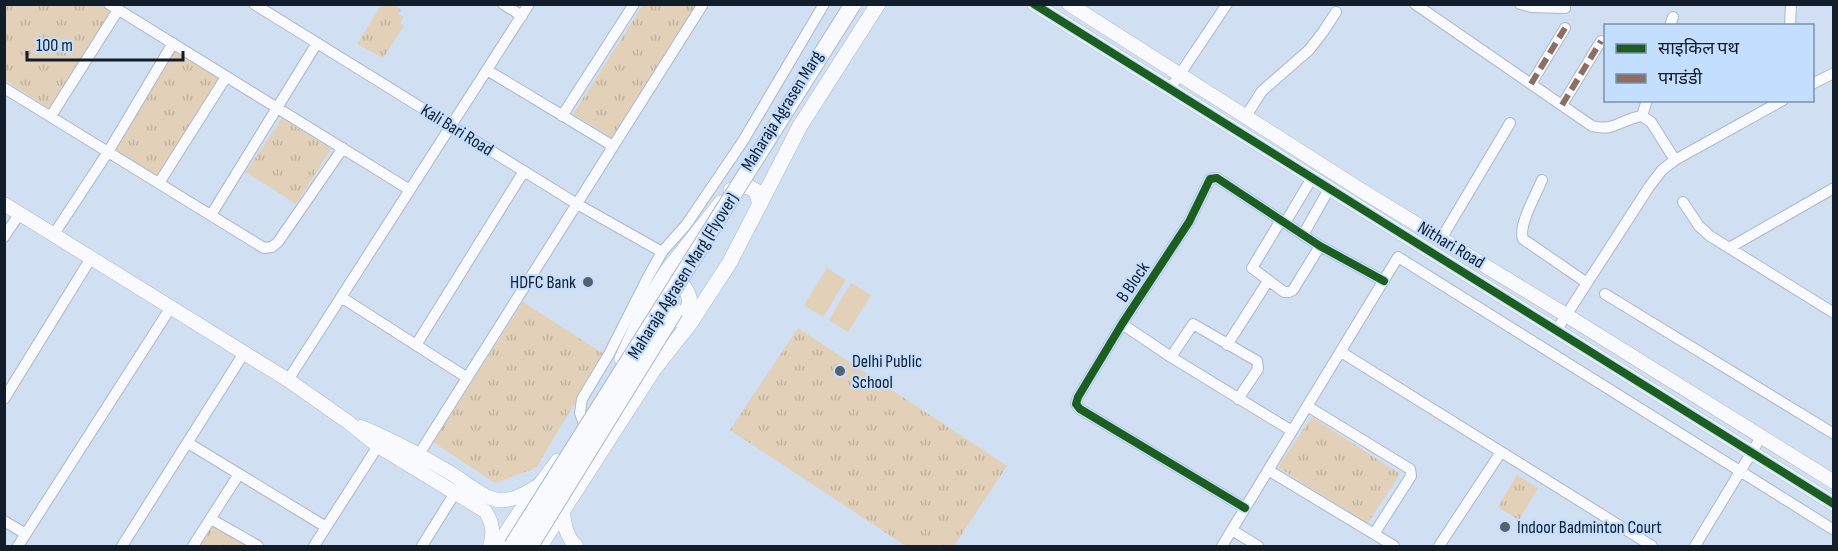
<svg xmlns="http://www.w3.org/2000/svg" width="1838" height="551" font-family="'Sofia Sans Condensed','Noto Sans Devanagari',sans-serif">
	<style>
		.green { fill: #e2d0b8 }
		.park { fill: url(#park-tufts) }
		.lines { fill: none; stroke-linecap: round; stroke-linejoin: round }
		.minor-casing { stroke: #abb8c8; stroke-width: 12 }
		.tertiary-casing { stroke: #abb8c8; stroke-width: 15 }
		.secondary-casing { stroke: #abb8c8; stroke-width: 16 }
		.minor { stroke: #f8fafd; stroke-width: 10 }
		.tertiary { stroke: #f8fafd; stroke-width: 14 }
		.secondary { stroke: #f8fafd; stroke-width: 15 }
		.primary-bridge-casing { stroke: #abb8c8; stroke-width: 18; stroke-linecap: butt }
		.primary-bridge { stroke: #f8fafd; stroke-width: 16 }
		.quiet { stroke: #8d6e63; stroke-width: 6; stroke-dasharray: 12 6; stroke-linecap: butt }
		.cycleway-casing { stroke: #c3defe; stroke-width: 11 }
		.cycleway { stroke: #1b5e20; stroke-width: 8 }
		.poi-dot { fill: #546170; stroke: #c3defe; stroke-width: 2 }
		.labels { text-anchor: middle; dominant-baseline: central; stroke-width: 4.5; stroke-linejoin: round; paint-order: stroke }
		.street-label { font-size: 18px; fill: #111d2b; stroke: #c3defe }
		.poi-label { font-size: 18px; fill: #111d2b; stroke: #c3defe; text-anchor: start }
	</style>
	<defs>
		<pattern id="park-tufts" width="24" height="20" patternUnits="userSpaceOnUse" patternTransform="scale(1.5)"><rect width="24" height="20" fill="#e2d0b8"/><path d="M3 7l-1-3M5 7V3M7 7l1-3M15 17l-1-3M17 17v-4M19 17l1-3" fill="none" stroke="#c1b29e"/></pattern>
	</defs>
	<rect width="100%" height="100%" fill="#d0dff1"/>
	<path class="green" d="M 827,268 L 846,280 L 823,317 L 804,305 Z
		M 851,283 L 871,295 L 848,332 L 829,320 Z"/>
	<path class="park" d="M 382,4 L 398,5 L 397,7 L 401,10 L 398,14 L 404,17 L 400,23 L 404,26 L 383,58 L 357,44 Z
		M 4,5 L 100,5 L 114,14 L 52,110 L 5,80 Z
		M 643,5 L 697,5 L 612,138 L 573,114 Z
		M 175,51 L 219,78 L 158,177 L 114,150 Z
		M 282,118 L 331,149 L 296,204 L 246,172 Z
		M 523,302 L 604,354 L 536,468 L 495,483 L 433,442 Z
		M 798,328 L 1007,466 L 954,546 L 906,546 L 730,430 Z
		M 1312,417 L 1400,474 L 1367,524 L 1278,467 Z
		M 1517,475 L 1538,488 L 1519,520 L 1498,507 Z
		M 214,521 L 255,546 L 198,546 Z"/>
	<g class="lines">
		<g class="minor-casing">
			<path id="minor" d="M 109,4 L 410,190
				M 254,4 L 577,204 L 662,252
				M 503,4 L 522,16
				M 1415,4 L 1592,126 C 1615,132 1621,119 1642,116 L 1651,122 L 1675,160
				M 1520,4 L 1531,7 L 1565,8
				M 1670,26 L 1673,17
				M 1790,26 L 1791,4
				M 487,70 L 613,146
				M 1531,84 L 1565,28
				M 1812,84 L 1834,73
				M 4,88 L 264,248 L 272,247 L 278,242 L 343,148
				M 1170,89 L 1227,4
				M 1562,105 L 1601,41
				M 51,116 L 118,10
				M 562,116 L 634,4
				M 1246,116 L 1262,91 L 1309,50 L 1323,32 L 1336,12
				M 1642,116 L 1647,100
				M 1542,180 C 1536,195 1518,225 1523,239 L 1587,283
				M 159,183 L 226,77
				M 1683,202 L 1699,226 L 1710,236 L 1834,313
				M 211,215 L 317,43
				M 1281,220 L 1252,268 L 1284,292 L 1289,292 L 1293,290 L 1320,246
				M 1285,223 L 1312,178
				M 54,234 L 108,152 L 173,43
				M 1303,235 L 1329,189
				M 4,237 L 20,213
				M 1441,239 L 1510,123
				M 1729,248 L 1834,188
				M 1605,294 L 1834,434
				M 341,297 L 466,377
				M 1122,324 L 1171,357 L 1292,431
				M 1556,331 L 1649,187 L 1662,170 L 1675,160 L 1783,100
				M 416,345 L 524,171
				M 1227,345 L 1268,281
				M 1341,352 L 1652,546
				M 1171,357 L 1193,324 L 1257,361 L 1258,369 L 1238,399
				M 288,380 L 529,4
				M 4,399 L 91,258
				M 1307,406 L 1410,469 L 1411,476 L 1374,534
				M 584,424 L 580,413 L 582,399 L 609,354 L 648,277 L 662,252 L 686,225 L 743,141 L 824,4
				M 188,443 L 326,527
				M 419,454 L 703,4
				M 1268,470 L 1394,546
				M 1245,508 L 1080,409 L 1076,404 L 1078,397 L 1122,324 L 1189,222 L 1210,179 L 1217,178 L 1320,246 L 1384,281
				M 211,519 L 258,546
				M 4,521 L 26,534
				M 1232,530 L 1258,546
				M 18,546 L 171,307
				M 122,546 L 244,353
				M 193,546 L 239,474
				M 314,546 L 378,446
				M 422,546 L 458,488
				M 1222,546 L 1398,257 L 1834,530
				M 1439,546 L 1501,452
				M 1695,546 L 1761,437"/>
		</g>
		<g class="tertiary-casing">
			<path id="tertiary" d="M 1034,4 L 1834,504
				M 1069,4 L 1364,192 L 1566,315 L 1834,482
				M 4,204 L 288,380 L 348,422 L 378,446 L 485,511 C 493,523 494,533 490,546
				M 361,427 C 393,440 422,456 452,474 C 464,481 477,493 491,498 C 507,505 525,494 538,486
				M 563,511 C 564,524 566,536 576,546"/>
		</g>
		<g class="secondary-casing">
			<path id="secondary" d="M 731,190 L 747,186 L 756,191 L 760,204
				M 667,291 L 672,286 L 684,287 C 694,301 689,307 681,321
				M 622,359 L 648,302 L 667,271 L 721,203
				M 498,546 L 518,515 L 558,461
				M 540,546 L 654,369 L 691,322 L 730,262 L 800,126 L 878,4"/>
		</g>
		<use href="#minor" class="minor"/>
		<use href="#tertiary" class="tertiary"/>
		<use href="#secondary" class="secondary"/>
		<g class="primary-bridge-casing">
			<path id="primary-bridge" d="M 512,546 L 853,4
				M 530,546 L 675,311"/>
		</g>
		<use href="#primary-bridge" class="primary-bridge"/>
		<path class="quiet" d="M 1531,84 L 1565,28
			M 1562,105 L 1601,41"/>
		<g class="cycleway-casing">
			<path id="cycleway" d="M 1034,4 L 1834,504
				M 1245,508 L 1080,409 L 1076,404 L 1078,397 L 1122,324 L 1189,222 L 1210,179 L 1217,178 L 1320,246 L 1384,281"/>
		</g>
		<use href="#cycleway" class="cycleway"/>
	</g>
	<g class="poi-dot">
		<circle cx="588" cy="282" r="6"/>
		<circle cx="840" cy="371" r="6"/>
		<circle cx="1505" cy="527" r="6"/>
	</g>
	<g class="labels">
		<g class="street-label">
			<text transform="translate(782 111) rotate(-58)">Maharaja Agrasen Marg</text>
			<text transform="translate(457 130) rotate(32)">Kali Bari Road</text>
			<text transform="translate(1451 245) rotate(31)">Nithari Road</text>
			<text transform="translate(683 276) rotate(-58)">Maharaja Agrasen Marg (Flyover)</text>
			<text transform="translate(1133 282) rotate(-56)">B Block</text>
		</g>
		<g class="poi-label">
			<text x="576" y="282" text-anchor="end">HDFC Bank</text>
			<text x="852" y="361">Delhi Public<tspan x="852" dy="21">School</tspan></text>
			<text x="1517" y="527">Indoor Badminton Court</text>
		</g>
	</g>
	<rect width="1838" height="551" fill="none" stroke="#111d2b" stroke-width="12"/>
	<rect x="1604" y="24" width="210" height="78" fill="#c3defe" stroke="#7c91aa" stroke-width="1.5"/>
	<rect x="1616" y="44" width="30" height="9" fill="#1b5e20" stroke="#7c91aa" stroke-width="1.5"/>
	<text x="1658" y="54" font-size="18" fill="#111d2b">साइकिल पथ</text>
	<rect x="1616" y="74" width="30" height="9" fill="#8d6e63" stroke="#7c91aa" stroke-width="1.5"/>
	<text x="1658" y="84" font-size="18" fill="#111d2b">पगडंडी</text>
	<path d="M27 51v9h156v-9" fill="none" stroke="#111d2b" stroke-width="3"/>
	<text x="36" y="51" font-size="18" fill="#111d2b" stroke="#c3defe" stroke-width="4.5" paint-order="stroke">100 m</text>
</svg>
